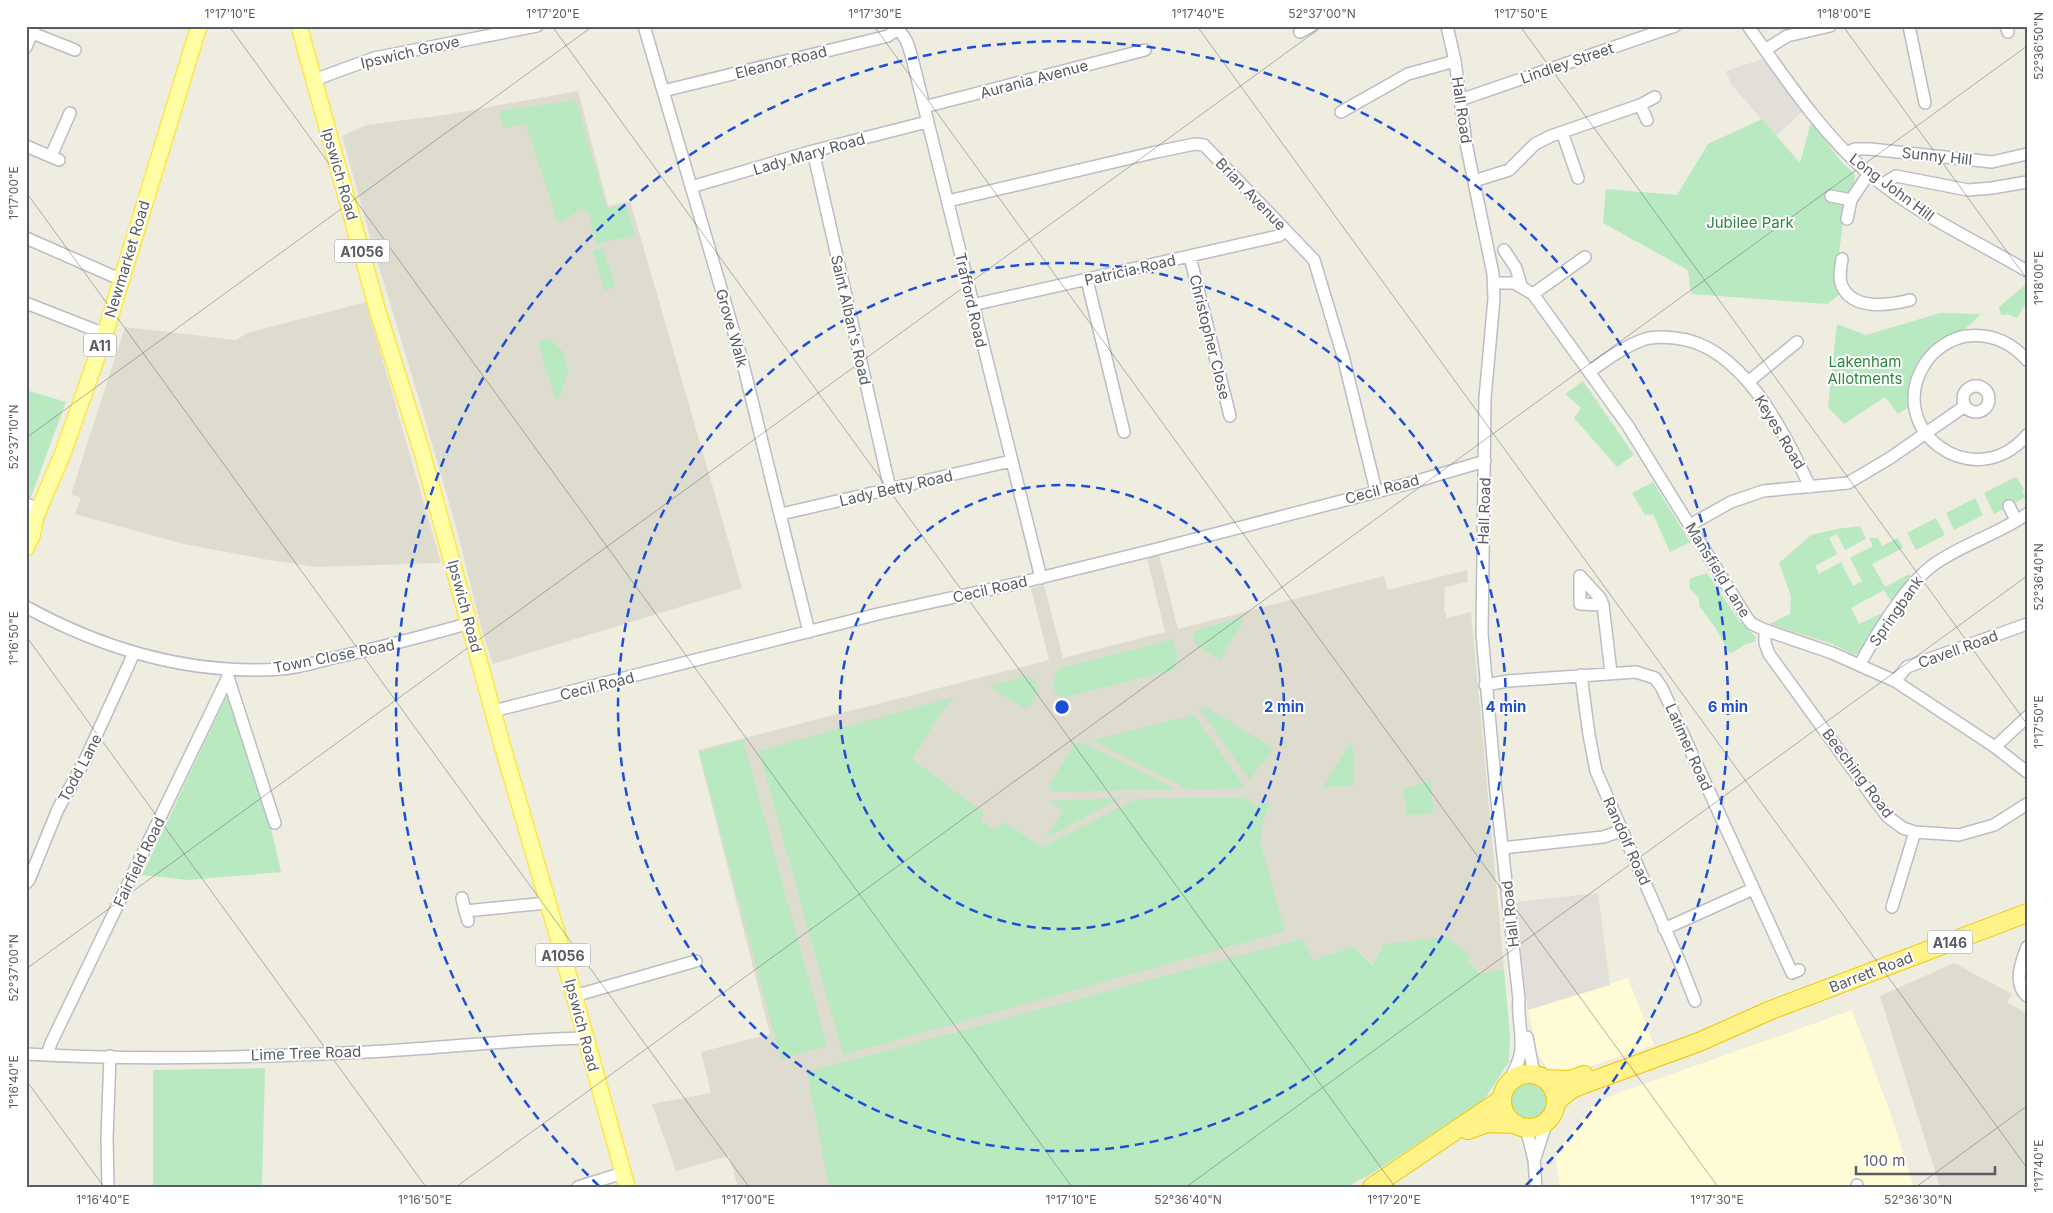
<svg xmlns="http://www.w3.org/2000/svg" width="2053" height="1213" font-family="Inter,sans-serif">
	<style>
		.commercial { fill: #fffbd4 }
		.industrial { fill: #e1dfd8 }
		.education { fill: #dddccf }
		.green { fill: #b9e9c0 }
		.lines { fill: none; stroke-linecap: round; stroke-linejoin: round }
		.minor-casing { stroke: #bbbdc4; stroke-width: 14 }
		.major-casing { stroke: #ffe648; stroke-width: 18 }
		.highway-casing { stroke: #eec600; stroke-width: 20 }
		.minor { stroke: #fff; stroke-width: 11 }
		.major { stroke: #fffea4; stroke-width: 15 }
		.highway { stroke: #fff286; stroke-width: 18 }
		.ticks { fill: none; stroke: #595c63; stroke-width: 1; stroke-opacity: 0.45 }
		.ring { fill: none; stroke: #1d4ed8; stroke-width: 2.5; stroke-dasharray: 9 6 }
		.labels { text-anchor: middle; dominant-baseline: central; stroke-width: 4; stroke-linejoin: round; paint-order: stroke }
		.shield { fill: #fff; stroke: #8b8d92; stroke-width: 1 }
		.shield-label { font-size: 14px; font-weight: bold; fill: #595c63 }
		.street-label { font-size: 15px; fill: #595c63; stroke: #fff }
		.park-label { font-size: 15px; fill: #2c873e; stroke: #fff }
		.centre { fill: #1d4ed8; stroke: #fff; stroke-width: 2.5 }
		.ring-label { font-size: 15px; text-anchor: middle; font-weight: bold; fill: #1d4ed8; stroke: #fff; stroke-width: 4; stroke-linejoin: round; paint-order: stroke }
		.neatline { fill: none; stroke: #595c63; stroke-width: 2 }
		.ticks-label { font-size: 12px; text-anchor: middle; fill: #595c63 }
	</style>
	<rect width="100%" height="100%" fill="#eeede0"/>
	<path class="commercial" d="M 1628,978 L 1654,1045 L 1570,1073 L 1559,1073 L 1549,1070 L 1538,1055 L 1528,1010 Z
		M 1852,1010 L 1890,1112 L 1914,1187 L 1560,1187 L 1556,1160 L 1561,1147 L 1592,1107 L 1613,1095 Z"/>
	<path class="industrial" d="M 1763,59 L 1803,111 L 1776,136 L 1731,84 L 1726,71 Z
		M 1598,893 L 1610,985 L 1528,1010 L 1515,902 Z"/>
	<path class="education" d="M 578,91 L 608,206 L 630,201 L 742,588 L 493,664 L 481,627 L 458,534 L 422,409 L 373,247 L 342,136 L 367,125 L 444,115 Z
		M 366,302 L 441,563 L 316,567 L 269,560 L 184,544 L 75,514 L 81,498 L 71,494 L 125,327 L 236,340 L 247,333 Z
		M 1159,555 L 1178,629 L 1384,576 L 1388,590 L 1467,570 L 1468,582 L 1445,587 L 1444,610 L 1447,618 L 1471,612 L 1504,969 L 1482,974 L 1468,961 L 1471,957 L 1374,965 L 1353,946 L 1313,960 L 1310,1156 L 1357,1182 L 1345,1187 L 738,1187 L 729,1156 L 676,1171 L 652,1104 L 711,1093 L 701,1052 L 770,1034 L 698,750 L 1049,660 L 1031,589 L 1036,587 L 1044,585 L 1063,658 L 1165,632 L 1147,558 Z
		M 1954,963 L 2012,994 L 2007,1002 L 2027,1014 L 2027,1187 L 1940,1187 L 1880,996 Z"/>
	<path class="green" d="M 576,100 L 607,209 L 626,205 L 635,235 L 597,244 L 590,222 L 593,216 L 578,208 L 577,212 L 558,223 L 526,124 L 504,128 L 499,111 Z
		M 1762,119 L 1800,163 L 1811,122 L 1840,160 L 1855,175 L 1853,189 L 1845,208 L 1835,283 L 1840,294 L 1827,304 L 1691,294 L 1688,270 L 1603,223 L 1606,189 L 1677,195 L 1708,144 Z
		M 603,248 L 615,287 L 605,291 L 593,251 Z
		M 2024,286 L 2027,288 L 2027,306 L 2025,305 L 2017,318 L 2008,314 L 2001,315 L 1999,307 Z
		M 1940,313 L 1981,314 C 1973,321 1966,329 1957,335 C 1927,357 1908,363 1912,405 L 1898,414 L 1885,397 L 1844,424 L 1828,407 L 1837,324 L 1866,335 Z
		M 548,338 L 563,351 L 568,371 L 560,397 L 555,399 L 538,341 Z
		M 1583,381 L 1634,455 L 1617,467 L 1574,418 L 1581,408 L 1565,394 Z
		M 29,391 L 66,402 L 29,502 L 26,502 L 26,393 Z
		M 2016,477 L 2024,489 L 2022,491 L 2026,497 L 1994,514 L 1984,493 Z
		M 1653,482 L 1690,542 L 1670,552 L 1653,514 L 1645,515 L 1632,493 Z
		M 1975,498 L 1983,515 L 1954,530 L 1946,513 Z
		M 1936,518 L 1945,535 L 1916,550 L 1907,533 Z
		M 1860,526 L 1866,539 L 1845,550 L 1837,534 L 1829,538 L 1837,554 L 1815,566 L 1819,574 L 1841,562 L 1853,586 L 1862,581 L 1850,558 L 1873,546 L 1869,538 L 1878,538 L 1882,546 L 1898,538 L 1903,548 L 1872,564 L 1885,587 L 1909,574 L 1911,577 L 1893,602 L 1888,597 L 1884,590 L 1851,608 L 1859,624 L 1882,613 L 1885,616 L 1863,650 L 1858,654 L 1853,654 L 1832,644 L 1769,624 L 1790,614 L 1791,596 L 1779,563 L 1811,535 L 1837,529 Z
		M 1707,573 L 1739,621 L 1756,637 L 1755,642 L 1746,644 L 1730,654 L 1715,627 L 1699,606 L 1699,598 L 1690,589 L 1689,579 Z
		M 1239,618 L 1244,619 L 1220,660 L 1195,644 L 1193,636 L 1196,630 Z
		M 1173,639 C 1176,650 1181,661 1173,670 L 1062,698 L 1054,691 L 1053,680 L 1057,673 L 1058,669 Z
		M 1025,676 L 1036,681 L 1038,691 L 1027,710 L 989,686 Z
		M 228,693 L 231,695 L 271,828 L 281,872 L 189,880 L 142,875 Z
		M 953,697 L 938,717 L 912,759 L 984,813 L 980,820 L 996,830 L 1004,822 L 1042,847 L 1136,799 L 1246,797 L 1251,803 L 1260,806 L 1265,802 L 1270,805 L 1263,820 L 1260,842 L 1285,931 L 843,1055 L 759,751 Z
		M 1206,707 L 1273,748 L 1263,765 L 1260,764 L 1250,780 L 1199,708 Z
		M 1194,715 L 1245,788 L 1189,790 L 1093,740 Z
		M 743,740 L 827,1046 L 781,1059 L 699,752 Z
		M 1351,742 L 1353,748 L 1354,786 L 1323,787 Z
		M 1075,743 L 1084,743 L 1175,789 L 1053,792 L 1048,787 Z
		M 1431,780 L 1433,814 L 1406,815 L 1404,787 L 1413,787 Z
		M 1122,798 L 1046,838 L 1063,810 L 1048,801 Z
		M 1447,937 L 1471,957 L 1468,961 L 1481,974 L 1504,969 L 1510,1036 L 1509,1062 L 1484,1100 L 1368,1176 L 1345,1187 L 829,1187 L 807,1072 L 1302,939 L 1313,960 L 1353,946 L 1373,965 L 1384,944 Z
		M 265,1068 L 262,1187 L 153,1187 L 153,1070 Z
		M1508 1101a21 21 0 1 1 42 0a21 21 0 1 1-42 0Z"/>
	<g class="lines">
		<g class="minor-casing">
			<path id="minor" d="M 644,26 L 742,360 L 809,632
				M 894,26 C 907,36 909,47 913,62 L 1041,578
				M 1447,26 L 1455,61 L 1466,143 L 1493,274 L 1494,299 L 1485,398 L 1482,634 L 1496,792 L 1519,999 C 1517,1017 1524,1037 1520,1055 C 1518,1065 1512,1075 1507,1085
				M 1748,26 C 1784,76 1821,133 1868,173 C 1916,214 1973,239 2027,271
				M 1909,26 L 1925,103
				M 2006,26 L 2008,32
				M 1300,32 L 1311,26
				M 32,33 L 75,50
				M 26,47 L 34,28
				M 1765,50 L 1787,36 L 1830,26
				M 314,80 L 374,58 L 537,26
				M 663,91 L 888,36 L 897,29
				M 1460,100 L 1675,26
				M 1640,105 L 1647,120
				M 924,107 L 1145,50
				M 1341,112 L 1408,74 L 1455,61
				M 1562,132 L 1578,178
				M 26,146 L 59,160
				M 813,151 L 890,489
				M 1847,153 L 1855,149 L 1870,149 L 1992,162 L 2027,154
				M 51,156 L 70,113
				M 1474,181 L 1509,170 L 1535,144 L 1551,136 L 1640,105 L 1655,97
				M 1883,184 L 1896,176 L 1968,190 L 1992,188 L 2027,182
				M 691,187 L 813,151 L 927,122
				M 1831,196 L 1851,200
				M 948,201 L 1156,152 L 1195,144 L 1204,145 L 1314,260 L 1343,356 L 1376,491
				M 1847,219 L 1851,200 L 1869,173
				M 26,238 L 122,280
				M 1504,250 L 1516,268 L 1521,285
				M 1190,257 L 1230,416
				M 1842,259 C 1841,267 1838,278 1842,286 C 1853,311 1890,305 1910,300
				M 1087,280 L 1124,432
				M 1494,283 L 1514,283 L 1533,294 L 1628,426 L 1747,618 L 1752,624 L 1765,630 L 1832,653 L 1895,681 L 1995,747 L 2027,772
				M 1533,294 L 1585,257
				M 26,303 L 105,334
				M 972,305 L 1278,236 L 1286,231
				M 2027,360 C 2011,342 1990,333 1966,336 C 1950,339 1935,349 1926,362 C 1881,429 1974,497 2027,435
				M 1589,372 C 1607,359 1625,346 1645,339 C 1655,336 1665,337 1675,338 C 1742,344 1785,433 1810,487
				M 1748,382 L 1797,342
				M1963 399a13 13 0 1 1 26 0a13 13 0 1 1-26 0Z
				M 26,504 L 40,509
				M 2009,506 L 2016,520
				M 781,514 L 1011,461
				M 1690,525 L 1731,502 L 1763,491 L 1848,483 L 1890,458 L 1965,406
				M 1580,576 L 1600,598 L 1603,605 L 1611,673
				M 1580,576 L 1580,604 L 1603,605
				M 26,607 C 105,650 192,675 281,669 C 298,668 317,662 333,658 C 379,648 424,636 470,623
				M 1765,630 L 1765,643 L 1769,654 L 1877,803 L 1888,817 L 1903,828 L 1915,832 L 1959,835 L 1994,825 L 2027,804
				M 1860,664 C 1877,633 1908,580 1939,561 C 1966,543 2000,533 2027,514
				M 1581,675 L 1589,735 L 1596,771 L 1681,965 L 1695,1001
				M 228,677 L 275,823
				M 1895,681 L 1907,667 L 2027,624
				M 1485,685 L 1508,681 L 1636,672 L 1655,678 L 1662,688 L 1792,973 L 1799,970
				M 493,711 L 882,613 L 1019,583 L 1153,550 L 1407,484 L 1485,461
				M 1995,747 L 2027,717
				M 1502,848 L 1603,837 L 1621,831
				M 26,883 L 29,880 L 58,809 L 85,760 L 134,653
				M 462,898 L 465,911
				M 1892,907 L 1915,832
				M 468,921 L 465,911 L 547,903
				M 1664,929 L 1753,889
				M 2027,947 C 2021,962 2013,984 2027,996
				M 574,996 L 696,961
				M 1527,1037 L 1534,1074
				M 26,1054 C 146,1061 266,1057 385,1051 C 452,1047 519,1039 585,1038
				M 47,1055 L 51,1043 L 228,677 L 228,669
				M 1526,1128 L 1534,1160 L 1536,1187
				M 1535,1158 L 1547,1121
				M 1857,1185 L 1857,1187
				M 108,1187 L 107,1138 L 110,1056
				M 578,1187 L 623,1173"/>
		</g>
		<g class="major-casing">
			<path id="major" d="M 299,26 L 378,312 L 422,452 L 501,741 L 560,944 L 627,1187
				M 26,548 L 32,536 L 36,516 L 63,453 L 105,334 L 199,26"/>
		</g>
		<g class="highway-casing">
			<path id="highway" d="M1502 1101a27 27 0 1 1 54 0a27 27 0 1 1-54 0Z
				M 1546,1079 L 1570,1080 L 1584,1075
				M 1557,1101 L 1572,1089 L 1584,1084 L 1699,1042 L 1771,1010 L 2027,913
				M 1468,1130 L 1487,1123 L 1516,1124
				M 1372,1187 L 1502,1099"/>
		</g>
		<use href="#minor" class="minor"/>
		<use href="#major" class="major"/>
		<use href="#highway" class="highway"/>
	</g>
	<path class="ticks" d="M 229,26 L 1072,1187M 552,26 L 1395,1187M 874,26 L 1718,1187M 1197,26 L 2027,1168M 1520,26 L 2027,724M 1843,26 L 2027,279M 26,192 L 749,1187M 26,438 L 593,26M 26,636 L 426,1187M 26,969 L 1323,26M 26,1080 L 104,1187M 456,1187 L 2027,46M 1186,1187 L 2027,576M 1916,1187 L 2027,1106"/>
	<g class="ring">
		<circle cx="1062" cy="707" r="222"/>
		<circle cx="1062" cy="707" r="444"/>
		<path d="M599 1186A666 666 0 1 1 1525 1186"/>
	</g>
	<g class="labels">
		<g class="shield">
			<rect x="334.5" y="239.5" width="55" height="23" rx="4"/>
			<rect x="84" y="333.5" width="32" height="23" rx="4"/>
			<rect x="1927.5" y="930.5" width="45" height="23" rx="4"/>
			<rect x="535.5" y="943.5" width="55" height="23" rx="4"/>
		</g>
		<g class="shield-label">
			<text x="362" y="251">A1056</text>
			<text x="100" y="345">A11</text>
			<text x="1950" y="942">A146</text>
			<text x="563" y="955">A1056</text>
		</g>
		<g class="street-label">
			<text transform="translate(410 52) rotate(-13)">Ipswich Grove</text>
			<text transform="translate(781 62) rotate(-14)">Eleanor Road</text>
			<text transform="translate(1567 63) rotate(-19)">Lindley Street</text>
			<text transform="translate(1034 79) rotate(-15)">Aurania Avenue</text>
			<text transform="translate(1462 110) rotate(82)">Hall Road</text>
			<text transform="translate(809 154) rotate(-16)">Lady Mary Road</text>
			<text transform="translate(1937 156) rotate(6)">Sunny Hill</text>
			<text transform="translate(340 174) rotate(74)">Ipswich Road</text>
			<text transform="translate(1892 187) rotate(37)">Long John Hill</text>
			<text transform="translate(1251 194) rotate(46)">Brian Avenue</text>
			<text transform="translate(127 259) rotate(-73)">Newmarket Road</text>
			<text transform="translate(1130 270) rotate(-13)">Patricia Road</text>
			<text transform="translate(971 300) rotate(77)">Trafford Road</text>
			<text transform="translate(851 320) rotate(77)">Saint Alban's Road</text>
			<text transform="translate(732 328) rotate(74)">Grove Walk</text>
			<text transform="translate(1210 337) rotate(76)">Christopher Close</text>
			<text transform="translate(1780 432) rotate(59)">Keyes Road</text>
			<text transform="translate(896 488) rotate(-13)">Lady Betty Road</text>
			<text transform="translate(1382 489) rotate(-15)">Cecil Road</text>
			<text transform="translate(1484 511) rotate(-88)">Hall Road</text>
			<text transform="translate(1718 570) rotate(58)">Mansfield Lane</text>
			<text transform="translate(990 589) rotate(-13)">Cecil Road</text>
			<text transform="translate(465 606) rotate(75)">Ipswich Road</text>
			<text transform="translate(1896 611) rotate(-55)">Springbank</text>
			<text transform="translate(1958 649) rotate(-20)">Cavell Road</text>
			<text transform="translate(334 656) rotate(-11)">Town Close Road</text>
			<text transform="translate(597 686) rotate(-14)">Cecil Road</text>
			<text transform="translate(1689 747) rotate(66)">Latimer Road</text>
			<text transform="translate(80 768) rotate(-62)">Todd Lane</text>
			<text transform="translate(1858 773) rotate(53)">Beeching Road</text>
			<text transform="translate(1627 841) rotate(66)">Randolf Road</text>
			<text transform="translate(139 862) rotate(-64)">Fairfield Road</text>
			<text transform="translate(1510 914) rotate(-96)">Hall Road</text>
			<text transform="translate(1871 972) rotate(-21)">Barrett Road</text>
			<text transform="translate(582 1025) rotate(75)">Ipswich Road</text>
			<text transform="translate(306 1053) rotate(-2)">Lime Tree Road</text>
		</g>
		<g class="park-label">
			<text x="1750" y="222">Jubilee Park</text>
			<text x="1865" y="361">Lakenham<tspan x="1865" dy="17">Allotments</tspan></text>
		</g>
	</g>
	<circle cx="1062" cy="707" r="8" class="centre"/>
	<g class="ring-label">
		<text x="1284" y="712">2 min</text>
		<text x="1506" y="712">4 min</text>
		<text x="1728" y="712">6 min</text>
	</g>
	<rect width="2053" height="1213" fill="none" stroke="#ffffff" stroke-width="55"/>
	<path d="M1856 1166v8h139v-8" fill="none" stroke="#595c63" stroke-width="2.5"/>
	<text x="1863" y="1166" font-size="15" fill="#595c63" stroke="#ffffff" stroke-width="4" paint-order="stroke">100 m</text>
	<rect x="28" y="28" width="1998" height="1158" class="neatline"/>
	<g class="ticks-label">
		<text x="230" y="18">1°17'10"E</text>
		<text x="553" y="18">1°17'20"E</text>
		<text x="875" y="18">1°17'30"E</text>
		<text x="1198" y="18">1°17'40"E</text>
		<text x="1322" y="18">52°37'00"N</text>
		<text x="1521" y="18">1°17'50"E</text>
		<text x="1844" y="18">1°18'00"E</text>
		<text transform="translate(2039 46) rotate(-90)" y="4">52°36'50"N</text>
		<text transform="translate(14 193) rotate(-90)" y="4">1°17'00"E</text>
		<text transform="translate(2039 278) rotate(-90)" y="4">1°18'00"E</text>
		<text transform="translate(14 437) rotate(-90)" y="4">52°37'10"N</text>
		<text transform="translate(2039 577) rotate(-90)" y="4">52°36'40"N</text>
		<text transform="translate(14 638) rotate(-90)" y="4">1°16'50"E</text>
		<text transform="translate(2039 722) rotate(-90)" y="4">1°17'50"E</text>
		<text transform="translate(14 968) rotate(-90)" y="4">52°37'00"N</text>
		<text transform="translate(14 1082) rotate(-90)" y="4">1°16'40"E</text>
		<text transform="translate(2039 1166) rotate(-90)" y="4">1°17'40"E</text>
		<text x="103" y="1204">1°16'40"E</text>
		<text x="425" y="1204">1°16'50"E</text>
		<text x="748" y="1204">1°17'00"E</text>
		<text x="1071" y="1204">1°17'10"E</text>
		<text x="1188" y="1204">52°36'40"N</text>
		<text x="1394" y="1204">1°17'20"E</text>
		<text x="1717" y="1204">1°17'30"E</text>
		<text x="1918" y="1204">52°36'30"N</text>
	</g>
</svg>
